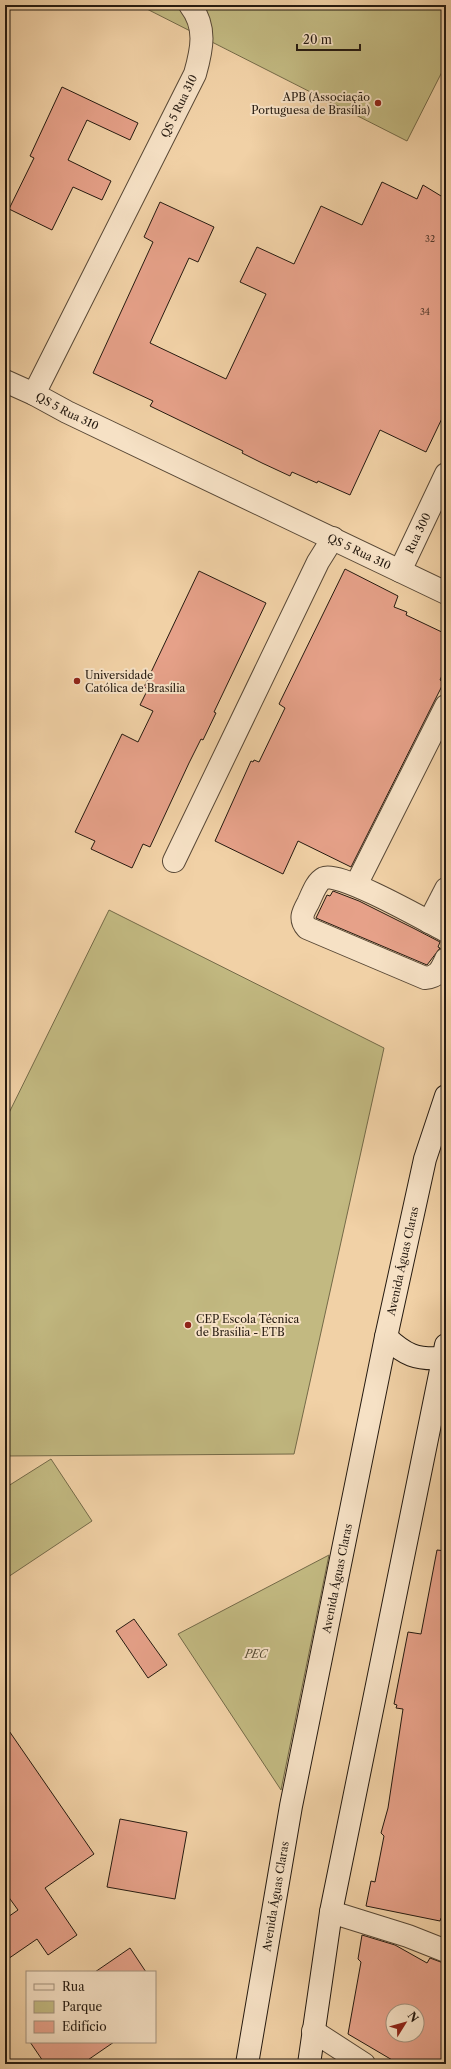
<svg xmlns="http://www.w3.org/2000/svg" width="451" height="2069" font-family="'Libre Caslon Text',serif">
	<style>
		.green { fill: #c2b981; stroke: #746a48 }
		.building { fill: #e6a189; stroke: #251a10; fill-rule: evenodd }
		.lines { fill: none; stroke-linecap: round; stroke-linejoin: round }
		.street-casing { stroke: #584836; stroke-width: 24 }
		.secondary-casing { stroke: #251a10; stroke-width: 24 }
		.street { stroke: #f6e1c5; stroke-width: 22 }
		.secondary { stroke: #f6e1c5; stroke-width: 22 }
		.poi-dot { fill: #8f2418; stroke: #f6e1c5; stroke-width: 1.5 }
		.labels { text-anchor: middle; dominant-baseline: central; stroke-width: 4; stroke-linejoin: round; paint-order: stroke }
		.number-label { font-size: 9px; fill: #553c2e }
		.poi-label { font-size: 11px; fill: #251a10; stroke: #f6e1c5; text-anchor: start }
		.street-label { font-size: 11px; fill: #251a10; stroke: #f6e1c5 }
		.park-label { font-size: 11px; font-style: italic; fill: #544a32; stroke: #f6e1c5 }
	</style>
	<rect width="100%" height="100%" fill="#f1d1a6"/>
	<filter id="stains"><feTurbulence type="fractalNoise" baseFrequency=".005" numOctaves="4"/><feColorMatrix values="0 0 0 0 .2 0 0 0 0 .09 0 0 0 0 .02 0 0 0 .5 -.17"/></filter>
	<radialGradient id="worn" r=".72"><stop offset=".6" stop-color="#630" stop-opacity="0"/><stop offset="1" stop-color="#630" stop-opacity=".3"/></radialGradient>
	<path class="green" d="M 139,5 L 446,5 L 446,64 L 407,141 Z
		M 109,910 L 384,1048 L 294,1454 L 5,1456 L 5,1121 Z
		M 51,1459 L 92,1521 L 5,1579 L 5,1488 Z
		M 329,1555 L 281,1790 L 178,1634 Z"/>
	<path class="building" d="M 62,87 L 138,123 L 130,140 L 87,120 L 68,160 L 111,181 L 102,200 L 73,187 L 52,230 L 9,209 L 34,158 L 30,156 Z
		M 382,182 L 417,199 L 423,185 L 446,199 L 446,410 L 426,452 L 380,430 L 350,495 L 318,481 L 317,483 L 292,472 L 290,476 L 262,463 L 242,453 L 243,451 L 150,406 L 153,401 L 93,373 L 153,242 L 144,237 L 160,202 L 214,227 L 198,262 L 189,258 L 150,343 L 226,379 L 266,294 L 240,282 L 257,247 L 294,264 L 321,206 L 362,225 Z
		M 345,569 L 398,596 L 394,607 L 407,612 L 406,615 L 446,634 L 446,667 L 440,680 L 444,682 L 351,867 L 298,841 L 283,874 L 215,841 L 251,761 L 253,762 L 254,760 L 259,762 L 285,708 L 279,704 Z
		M 199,571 L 266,603 L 214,712 L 216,713 L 203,740 L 201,739 L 189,763 L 150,847 L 143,844 L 132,868 L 91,849 L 95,841 L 75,832 L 122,734 L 138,742 L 153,711 L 140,705 L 148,689 L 144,687 Z
		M 333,891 L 359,901 L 415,929 L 440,942 L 438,947 L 440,948 L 427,965 L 316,918 L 327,895 L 330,896 Z
		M 437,1550 L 446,1551 L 446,1919 L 441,1918 L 440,1921 L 366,1906 L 371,1881 L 375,1882 L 384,1836 L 381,1833 L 388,1808 L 403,1709 L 396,1708 L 397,1705 L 394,1704 L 408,1632 L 421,1634 Z
		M 134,1619 L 167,1665 L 148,1678 L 116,1631 Z
		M 5,1725 L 94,1854 L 45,1888 L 77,1935 L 48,1955 L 37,1939 L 5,1961 L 5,1919 L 18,1910 L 5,1892 Z
		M 120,1819 L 187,1832 L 175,1899 L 107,1887 Z
		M 362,1935 L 395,1945 L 427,1963 L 430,1958 L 446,1964 L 446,2064 L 399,2064 L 348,2034 L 361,1962 L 358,1959 ZM 393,2011 L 417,2011 L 417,2035 L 393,2035 Z
		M 130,1948 L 146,1972 L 95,1972 Z
		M 30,2042 L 114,2042 L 82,2064 L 45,2064 Z"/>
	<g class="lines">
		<g class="street-casing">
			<g id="street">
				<path id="s1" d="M 190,5 C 207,27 202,49 195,74 L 34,394 L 67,412 L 446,593"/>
				<path d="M 5,381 L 34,394"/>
				<path id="s2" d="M 400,571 L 446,474"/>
				<path d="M 174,861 L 318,562 L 333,538"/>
				<path d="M 356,885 L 446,706"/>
				<path d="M 429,922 L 446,889"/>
				<path d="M 446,931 C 427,921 339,871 324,878 C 316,882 312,895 308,903 C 303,912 299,919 307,928 L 425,978 C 438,977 441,970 446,959"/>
				<path d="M 331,1912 L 408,1936 L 446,1951"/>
				<path d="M 313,2031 L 364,2064"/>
			</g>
		</g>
		<g class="secondary-casing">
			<g id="secondary">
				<path d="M 386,1337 C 405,1355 416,1360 443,1358"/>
				<path id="s3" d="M 247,2064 L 291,1806 L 386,1337 L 425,1159 L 446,1096"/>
				<path d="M 309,2064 L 331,1912 L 446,1345"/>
			</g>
		</g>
		<use href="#street" class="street"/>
		<use href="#secondary" class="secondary"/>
	</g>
	<g class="poi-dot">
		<circle cx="378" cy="103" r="4"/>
		<circle cx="77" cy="681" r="4"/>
		<circle cx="188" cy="1325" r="4"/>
	</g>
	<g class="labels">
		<g class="number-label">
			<text x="430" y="238">32</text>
			<text x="425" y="311">34</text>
		</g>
		<g class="poi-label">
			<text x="370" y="97" text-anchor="end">APB (Associação<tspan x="370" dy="13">Portuguesa de Brasília)</tspan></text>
			<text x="85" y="675">Universidade<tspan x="85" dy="13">Católica de Brasília</tspan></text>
			<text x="196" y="1319">CEP Escola Técnica<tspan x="196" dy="13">de Brasília - ETB</tspan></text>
		</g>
		<g class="street-label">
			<text transform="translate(179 106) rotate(-64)">QS 5 Rua 310</text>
			<text stroke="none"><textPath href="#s1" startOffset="468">QS 5 Rua 310</textPath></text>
			<text stroke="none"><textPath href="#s2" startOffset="42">Rua 300</textPath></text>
			<text stroke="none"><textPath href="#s1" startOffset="792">QS 5 Rua 310</textPath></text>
			<text stroke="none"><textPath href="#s3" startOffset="818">Avenida Águas Claras</textPath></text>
			<text stroke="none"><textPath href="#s3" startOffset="494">Avenida Águas Claras</textPath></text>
			<text stroke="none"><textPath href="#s3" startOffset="170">Avenida Águas Claras</textPath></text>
		</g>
		<g class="park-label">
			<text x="256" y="1654">PEC</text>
		</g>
	</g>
	<rect width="451" height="2069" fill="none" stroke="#f1d1a6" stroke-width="20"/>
	<rect x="6" y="6" width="439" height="2057" fill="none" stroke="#251a10" stroke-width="2"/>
	<rect x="10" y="10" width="431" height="2049" fill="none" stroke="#251a10"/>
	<rect x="26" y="1971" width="130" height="72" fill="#f6e1c5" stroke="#a2917d"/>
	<rect x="34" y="1984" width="20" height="6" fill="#f6e1c5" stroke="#a2917d"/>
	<text x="62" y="1991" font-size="12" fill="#251a10">Rua</text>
	<rect x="34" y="2001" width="20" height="12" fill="#c2b981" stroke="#a2917d"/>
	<text x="62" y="2011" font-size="12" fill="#251a10">Parque</text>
	<rect x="34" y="2021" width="20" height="12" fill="#e6a189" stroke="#a2917d"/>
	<text x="62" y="2031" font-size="12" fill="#251a10">Edifício</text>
	<g transform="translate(405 2023) rotate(53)"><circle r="19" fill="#f6e1c5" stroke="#a2917d"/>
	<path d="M0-3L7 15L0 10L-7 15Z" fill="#8f2418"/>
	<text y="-6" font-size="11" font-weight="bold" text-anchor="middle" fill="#251a10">N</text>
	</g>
	<path d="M297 44v6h63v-6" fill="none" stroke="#251a10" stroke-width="2"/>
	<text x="303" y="44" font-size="12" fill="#251a10" stroke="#f6e1c5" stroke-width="3" paint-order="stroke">20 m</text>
	<rect width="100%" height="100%" filter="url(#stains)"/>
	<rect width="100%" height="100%" fill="url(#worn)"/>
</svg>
